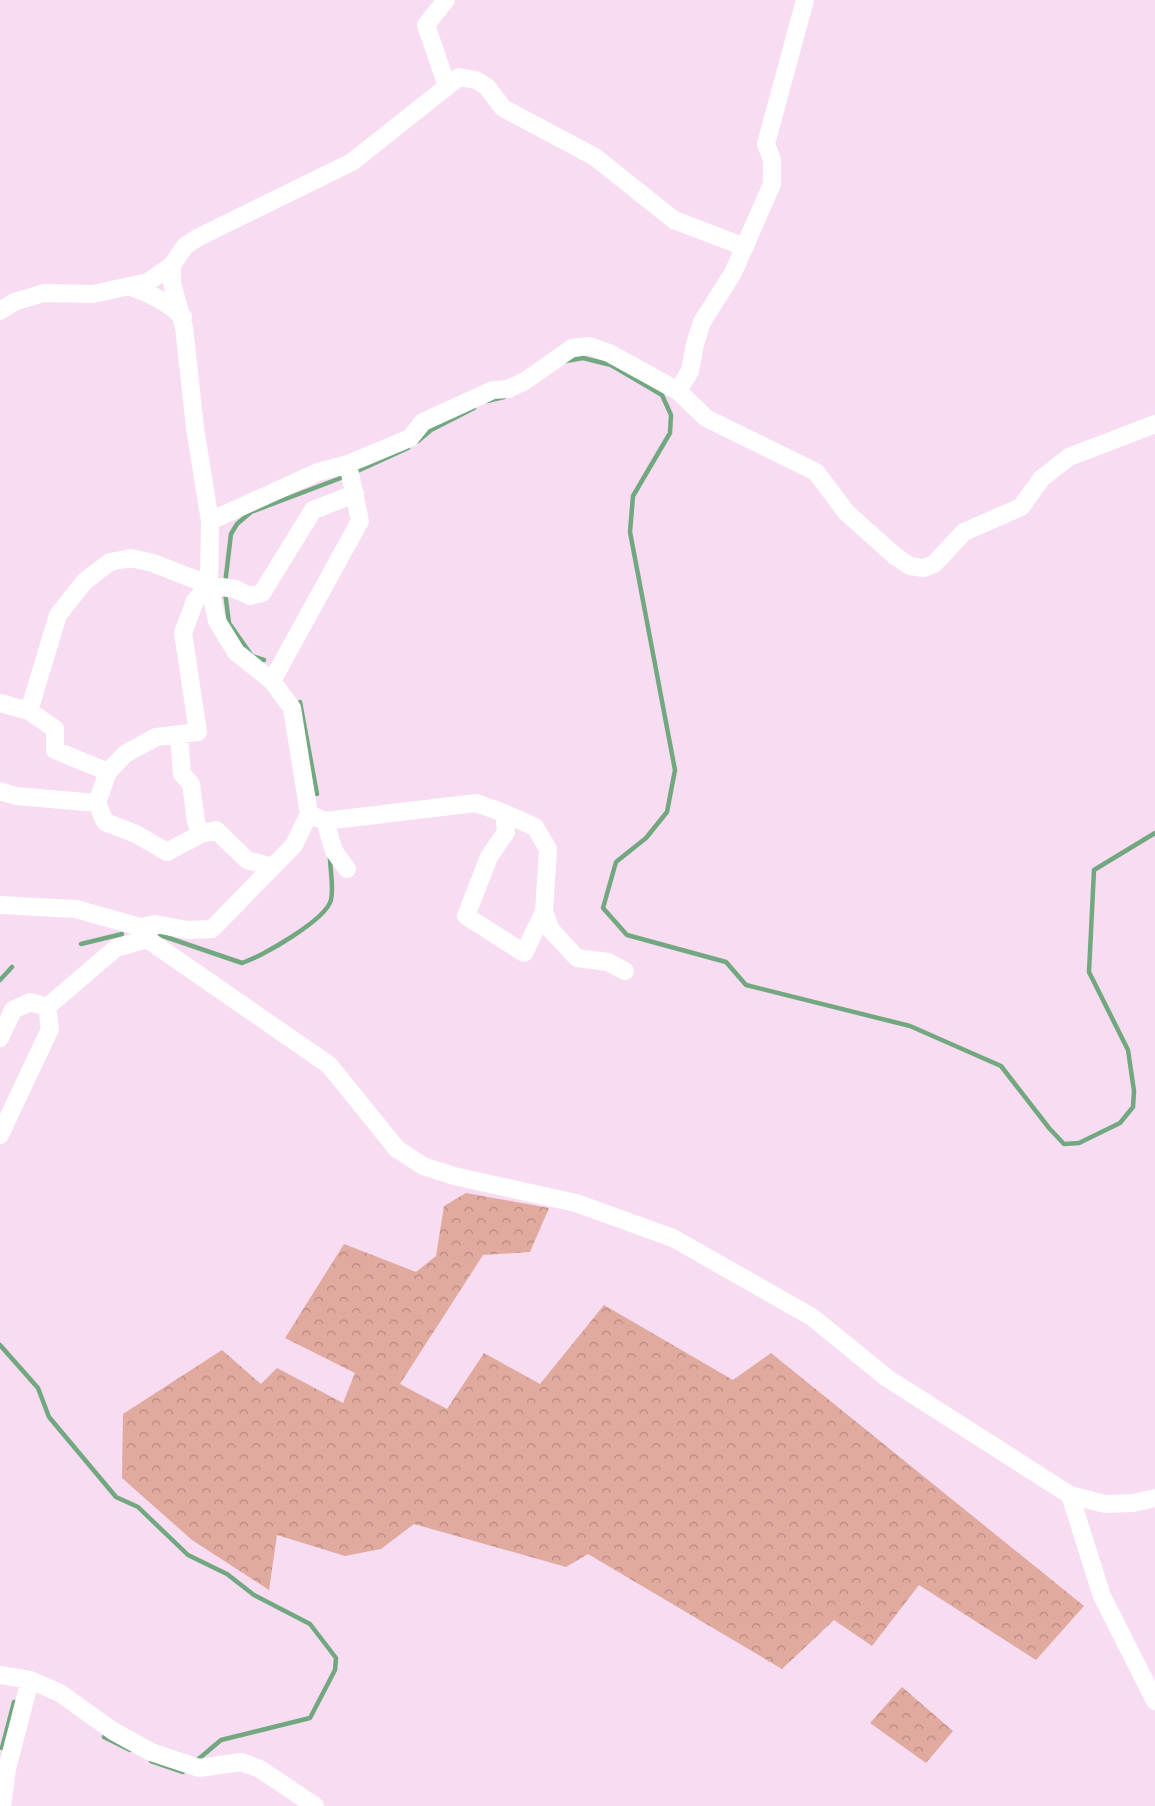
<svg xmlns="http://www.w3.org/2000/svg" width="1155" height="1806" font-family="'Public Sans',sans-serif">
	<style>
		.forest { fill: url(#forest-crowns) }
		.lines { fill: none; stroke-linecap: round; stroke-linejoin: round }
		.stream { stroke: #71a880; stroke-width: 4.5 }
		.street { stroke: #fff; stroke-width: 18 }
	</style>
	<defs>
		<pattern id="forest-crowns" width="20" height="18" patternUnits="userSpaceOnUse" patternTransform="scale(1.25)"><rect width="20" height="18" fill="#e0aa9f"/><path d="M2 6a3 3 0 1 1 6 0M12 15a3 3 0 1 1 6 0" fill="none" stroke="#b78a83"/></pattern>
	</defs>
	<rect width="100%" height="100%" fill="#f8dcf2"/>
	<path class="forest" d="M 466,1193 L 549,1208 L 530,1252 L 483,1255 L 400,1384 L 447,1409 L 484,1353 L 540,1384 L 604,1305 L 733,1380 L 771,1353 L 1084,1606 L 1036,1660 L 919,1585 L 872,1646 L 834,1620 L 782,1669 L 588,1554 L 566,1567 L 414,1524 L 381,1549 L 345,1556 L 277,1535 L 269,1590 L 192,1540 L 122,1478 L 123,1414 L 222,1350 L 261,1384 L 277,1368 L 343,1403 L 355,1373 L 285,1338 L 344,1244 L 416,1272 L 436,1256 L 444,1206 Z
		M 902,1687 L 953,1731 L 926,1763 L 870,1723 Z"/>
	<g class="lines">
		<path class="stream" d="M 566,361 L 583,358 L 611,365 L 662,395 L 671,415 L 670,433 L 633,496 L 630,532 L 675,770 L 667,812 L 646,838 L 616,862 L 603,908 L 627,935 L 726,962 L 746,985 L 910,1026 L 1001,1066 L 1049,1128 L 1064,1144 L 1079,1143 L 1120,1123 L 1133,1107 L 1134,1091 L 1128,1050 L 1089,972 L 1094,870 L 1155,833
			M 487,401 L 504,397
			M 418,441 L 431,430 L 474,408
			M 353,473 L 408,448
			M 225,584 L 231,534 L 237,524 L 251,512 L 346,476
			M 225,592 L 229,623 L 252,656 L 264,660
			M 300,702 L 317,794
			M 160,935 L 242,963 C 261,957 326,920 331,900 C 334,887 330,870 330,857
			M 81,944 L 122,934
			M 0,980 L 12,967
			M 0,1345 L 38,1388 L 49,1417 L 116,1497 L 138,1507 L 188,1555 L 227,1574 L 254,1595 L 310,1624 L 336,1658 L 335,1670 L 310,1718 L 221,1740 L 195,1762
			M 104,1737 L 130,1750
			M 2,1748 L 14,1702
			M 151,1761 L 183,1772 L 187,1769"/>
		<path class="street" d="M 446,0 L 426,25 L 447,86
			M 131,287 C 151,294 168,302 183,317
			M 0,311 L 14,302 L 44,293 L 93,294 L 148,282 L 172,265 L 185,246 L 199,237 L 352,162 L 459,77 L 476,80 L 487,87 L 503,108 L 595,157 L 674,220 L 745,247
			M 678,391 L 690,371 L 695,344 L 702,322 L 733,273 L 772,184 L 772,160 L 766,144 L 805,0
			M 210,521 L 318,472 L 348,464 L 410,438 L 423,422 L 493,390 L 508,389 L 525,381 L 572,348 L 589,346 L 609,353 L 678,391 L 706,418 L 816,472 L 846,512 L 895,556 L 910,566 L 924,568 L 934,564 L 964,532 L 1021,507 L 1042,478 L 1069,457 L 1155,424
			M 209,585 L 195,601 L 183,633 L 198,732 L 156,737 L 125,754 L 108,772 L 97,803 L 105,822 L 136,834 L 167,852 L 201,834 L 216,830 L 247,860 L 272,867
			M 272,681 L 360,521 L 348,464
			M 0,703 L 29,711 L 58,615 L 85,581 L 110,562 L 131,558 L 153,563 L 209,585 L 235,589 L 250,596 L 262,593 L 313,510 L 355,494
			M 29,711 L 55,729 L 55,750 L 108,772
			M 179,734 L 182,774 L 191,784 L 196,822 L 201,834
			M 0,791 L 16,796 L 97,803
			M 504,813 L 506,832 L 489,857 L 466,916 L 524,953 L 544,912
			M 309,814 L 325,821 L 476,803 L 504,813 L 535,827 L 548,849 L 544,912 L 551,930 L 577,958 L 608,962 L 625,971
			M 325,821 L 334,851 L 347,869
			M 0,905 L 76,909 L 140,927 L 155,924 L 188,930 L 212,929 L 294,845 L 309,814 L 292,708 L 272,681 L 236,652 L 217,621 L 209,585 L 210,521 L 195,428 L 184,327 L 172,283 L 172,265
			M 140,927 L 147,939 L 329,1065 L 397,1149 L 423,1166 L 454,1176 L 576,1203 L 673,1238 L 812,1317 L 887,1378 L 1070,1495 L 1105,1504 L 1133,1503 L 1155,1498
			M 47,1007 L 116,948 L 147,939
			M 0,1038 L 13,1010 L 30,1002 L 47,1007 L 50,1029 L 0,1135
			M 1070,1495 L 1102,1596 L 1155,1701
			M 0,1675 L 30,1680 L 60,1693 L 113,1731 L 151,1752 L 199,1768 L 241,1762 L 260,1769 L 315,1806
			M 2,1806 L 7,1769 L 30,1680"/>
	</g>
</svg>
